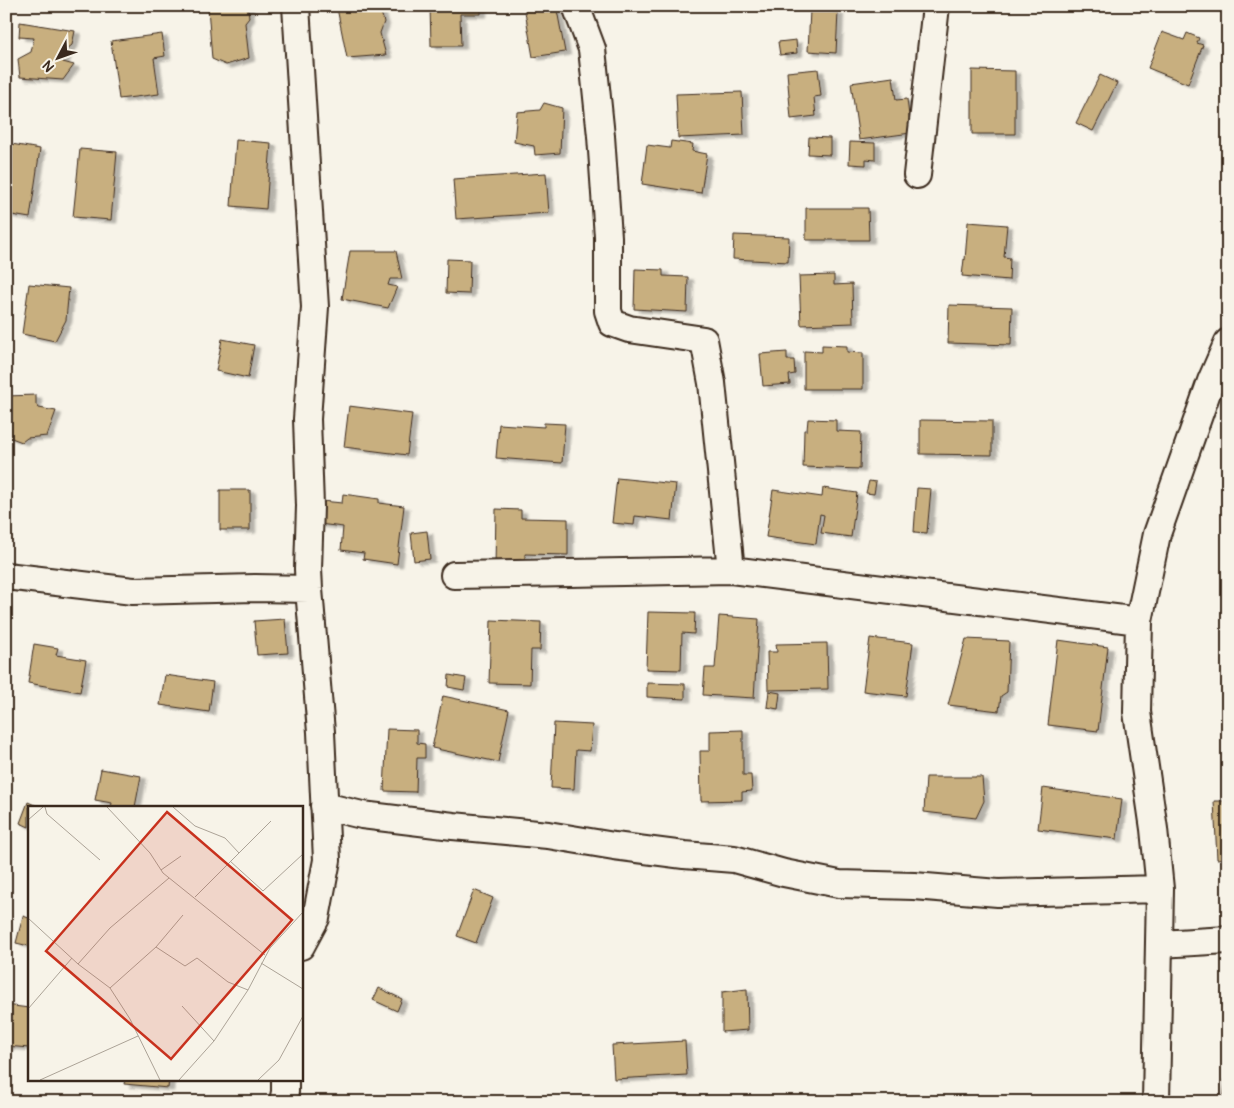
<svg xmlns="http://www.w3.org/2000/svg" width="1234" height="1108" font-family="Pangolin,sans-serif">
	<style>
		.building { fill: #c8af7f; stroke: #3b2a1e; filter: url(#shadow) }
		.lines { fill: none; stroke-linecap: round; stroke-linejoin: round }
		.minor-casing { stroke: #3b2a1e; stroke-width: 30 }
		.minor { stroke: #f7f3e8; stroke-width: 26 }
		.inset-road { fill: none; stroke: #aca397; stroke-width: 1 }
		.view { fill: #c8321e; fill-opacity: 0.15; stroke: #c8321e; stroke-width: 2.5 }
		.inset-edge { fill: none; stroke: #3b2a1e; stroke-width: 2.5 }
	</style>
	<defs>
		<filter id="shadow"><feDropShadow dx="5.5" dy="3" stdDeviation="1" flood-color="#0004"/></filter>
	</defs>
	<rect width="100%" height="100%" fill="#f7f3e8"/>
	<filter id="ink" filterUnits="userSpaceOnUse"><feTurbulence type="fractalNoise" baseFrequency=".02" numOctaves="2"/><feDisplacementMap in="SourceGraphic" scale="10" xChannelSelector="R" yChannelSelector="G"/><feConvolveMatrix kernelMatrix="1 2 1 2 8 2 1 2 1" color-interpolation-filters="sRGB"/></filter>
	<g filter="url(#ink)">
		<path class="building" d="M 248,6 L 249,18 L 245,23 L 249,58 L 226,65 L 212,59 L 208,8 Z
			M 343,6 L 379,6 L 384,22 L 380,33 L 386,55 L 347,58 L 337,8 Z
			M 430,6 L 481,6 L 481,14 L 460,14 L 461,46 L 431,46 Z
			M 524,6 L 565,6 L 565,9 L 557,10 L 565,52 L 533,57 Z
			M 810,10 L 838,12 L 836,53 L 808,51 Z
			M 20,22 L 75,31 L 72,45 L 67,49 L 63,62 L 74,65 L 63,80 L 20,77 L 18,59 L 31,52 L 34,38 L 19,37 Z
			M 1162,32 L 1184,40 L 1187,33 L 1199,38 L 1197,43 L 1203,45 L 1188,84 L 1148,68 Z
			M 162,34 L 165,56 L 154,58 L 159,94 L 119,99 L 111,41 Z
			M 796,40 L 797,53 L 780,55 L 778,42 Z
			M 818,69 L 821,96 L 814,97 L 816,116 L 791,119 L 787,72 Z
			M 972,70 L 1015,71 L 1015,134 L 972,134 Z
			M 1100,75 L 1117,83 L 1093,131 L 1076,123 Z
			M 893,77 L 896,100 L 907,99 L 911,133 L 859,140 L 851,83 Z
			M 742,92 L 744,135 L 678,138 L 676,94 Z
			M 544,103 L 562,108 L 560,153 L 535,155 L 534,146 L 514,142 L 517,112 L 540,110 Z
			M 809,137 L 830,138 L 830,155 L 808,154 Z
			M 236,140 L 271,143 L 266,209 L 231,206 Z
			M 671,141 L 693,144 L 692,151 L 707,154 L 701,193 L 642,184 L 647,145 L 670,148 Z
			M 850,142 L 875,143 L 875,160 L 866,159 L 866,165 L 849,164 Z
			M 6,143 L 40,149 L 30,218 L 6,214 Z
			M 80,149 L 117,152 L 111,220 L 73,217 Z
			M 546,173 L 549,213 L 456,219 L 453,179 Z
			M 806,208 L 868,208 L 869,240 L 806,240 Z
			M 968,222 L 1007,225 L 1004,257 L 1010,258 L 1009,280 L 962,276 L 964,259 L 965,260 Z
			M 734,235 L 789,237 L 788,262 L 733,259 Z
			M 350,251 L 396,251 L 402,279 L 390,279 L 388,285 L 397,287 L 388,308 L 342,299 Z
			M 447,259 L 470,260 L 469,294 L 446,293 Z
			M 635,269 L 663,270 L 663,276 L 688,277 L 687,312 L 634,309 Z
			M 834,275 L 834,285 L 852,284 L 853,323 L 801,325 L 799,276 Z
			M 29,284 L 69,288 L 66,320 L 55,341 L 22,334 Z
			M 949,305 L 1012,307 L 1011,345 L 948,343 Z
			M 222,339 L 254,345 L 248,378 L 216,371 Z
			M 822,345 L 847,346 L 847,352 L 863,353 L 863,389 L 804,389 L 804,351 L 822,352 Z
			M 787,352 L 787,360 L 794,360 L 795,374 L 789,375 L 790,384 L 763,386 L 760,354 Z
			M 36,395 L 36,404 L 39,408 L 56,411 L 47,436 L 27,438 L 22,442 L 6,436 L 6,396 Z
			M 349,406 L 412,414 L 407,455 L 344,447 Z
			M 808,419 L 836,420 L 836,431 L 861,432 L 860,469 L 803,467 L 804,430 L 807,430 Z
			M 920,420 L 992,421 L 992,455 L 920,454 Z
			M 544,423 L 565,424 L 562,463 L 496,458 L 499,424 L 544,427 Z
			M 617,478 L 676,484 L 672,520 L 635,516 L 634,525 L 612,523 Z
			M 869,481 L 876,482 L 874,494 L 866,493 Z
			M 823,488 L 857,493 L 851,537 L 821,533 L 824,515 L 820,514 L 816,544 L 766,537 L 773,490 L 822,497 Z
			M 917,488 L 931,489 L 927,533 L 914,532 Z
			M 220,490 L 250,490 L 250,530 L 220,530 Z
			M 343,494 L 379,499 L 379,503 L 404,506 L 397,564 L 363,559 L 364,553 L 341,550 L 343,527 L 319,524 L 322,501 L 342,503 Z
			M 496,509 L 521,510 L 521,518 L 568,519 L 568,555 L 525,554 L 525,567 L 495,567 Z
			M 427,531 L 430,559 L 414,561 L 411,533 Z
			M 648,612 L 695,613 L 694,634 L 682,633 L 681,670 L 646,669 Z
			M 719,616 L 759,619 L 754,698 L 703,695 L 705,668 L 715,668 Z
			M 285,619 L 288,653 L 257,655 L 254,621 Z
			M 491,620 L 541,622 L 540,650 L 531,650 L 530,684 L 489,683 Z
			M 870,638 L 913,643 L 906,696 L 863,691 Z
			M 966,639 L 1009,641 L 1007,692 L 1001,696 L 999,711 L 948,705 Z
			M 1058,640 L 1108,647 L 1098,731 L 1048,725 Z
			M 827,643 L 828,689 L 768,690 L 767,652 L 777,652 L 776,644 Z
			M 34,644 L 58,648 L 56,655 L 86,660 L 80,692 L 28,683 Z
			M 165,675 L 213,682 L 209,712 L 160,705 Z
			M 449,675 L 466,678 L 464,690 L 448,687 Z
			M 647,683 L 685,684 L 685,699 L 647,697 Z
			M 769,691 L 780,693 L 778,709 L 767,707 Z
			M 443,696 L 509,710 L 498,762 L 432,748 Z
			M 554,723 L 592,725 L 590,751 L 576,750 L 574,789 L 551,788 Z
			M 387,729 L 417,730 L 417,743 L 425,744 L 425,758 L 417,758 L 416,792 L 384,791 Z
			M 743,730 L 743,775 L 751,775 L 752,791 L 742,792 L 742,800 L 701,801 L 700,751 L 710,751 L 710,731 Z
			M 101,769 L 141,776 L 135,807 L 111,807 L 112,803 L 95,800 Z
			M 926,777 L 982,777 L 984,801 L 976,818 L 924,812 Z
			M 1043,788 L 1122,799 L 1117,839 L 1038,829 Z
			M 1214,801 L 1228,801 L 1228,858 L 1217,859 Z
			M 28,802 L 39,807 L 29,807 L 29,827 L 20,823 Z
			M 474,890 L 493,898 L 476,943 L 457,936 Z
			M 23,916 L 29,918 L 29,946 L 16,943 Z
			M 379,988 L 402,999 L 397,1011 L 373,1000 Z
			M 747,989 L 748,1030 L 722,1032 L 722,992 Z
			M 6,1005 L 29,1008 L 29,1048 L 6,1046 Z
			M 685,1041 L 687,1075 L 614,1079 L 612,1045 Z
			M 1228,1046 L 1228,1102 L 1223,1102 Z
			M 125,1079 L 169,1079 L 168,1088 L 124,1084 Z"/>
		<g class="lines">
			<g class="minor-casing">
				<path id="minor" d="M 296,6 L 315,307 L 307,419 L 310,506 L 308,569 L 309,589 L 321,732 L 327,860 L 316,918 L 301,946
					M 576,6 L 592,49 L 601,136 L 608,237 L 608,311 L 612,323 L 629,329 L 704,340 L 712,383 L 731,570
					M 917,175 L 936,6
					M 454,575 L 731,570 L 1139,621
					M 6,576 L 133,591 L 255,588 L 309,589
					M 324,806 L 362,815 L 453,826 L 548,835 L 614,846 L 684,855 L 734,859 L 784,873 L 839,884 L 914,886 L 998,893 L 1160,889
					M 1160,944 L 1228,940
					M 283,1102 L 285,1092 L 285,1079
					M 1156,1102 L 1160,889 L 1154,829 L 1137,712 L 1139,621 L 1157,534 L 1211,381 L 1228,342"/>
			</g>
			<use href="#minor" class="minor"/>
		</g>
	</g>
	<g transform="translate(28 806)">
		<rect width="275" height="275" fill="#f7f3e8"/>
		<path class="inset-road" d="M 17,1 L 19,8 L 72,54M 79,1 L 122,47 L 135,67 L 237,149M 145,1 L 167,20 L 197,32 L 211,47M 0,14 L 15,1M 202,55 L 235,85 L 275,48M 133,64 L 153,50M 167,91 L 243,15M 0,112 L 50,158 L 82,182 L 102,213 L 132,274M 128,141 L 157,160 L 169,152 L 200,176 L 220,184M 233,157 L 275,183M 50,158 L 82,122 L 141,72M 82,182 L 128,141 L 155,109M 154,200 L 186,235M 0,203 L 44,152M 12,274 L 110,230M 151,274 L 186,235 L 220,184 L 242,142 L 275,106M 230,274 L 251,254 L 275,210"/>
		<path class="view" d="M 139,6 L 264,114 L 143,253 L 18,145 Z"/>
		<rect width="275" height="275" class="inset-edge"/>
	</g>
	<rect width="1234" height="1108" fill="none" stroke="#f7f3e8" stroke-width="25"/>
	<rect x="12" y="12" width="1209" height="1083" fill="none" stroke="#3b2a1e" stroke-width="2" filter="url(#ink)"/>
	<g transform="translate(58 58) rotate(229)" stroke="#f7f3e8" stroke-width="4" paint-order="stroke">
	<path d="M0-4L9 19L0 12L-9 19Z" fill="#3b2a1e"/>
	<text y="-8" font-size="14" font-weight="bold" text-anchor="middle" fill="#3b2a1e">N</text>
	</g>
</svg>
